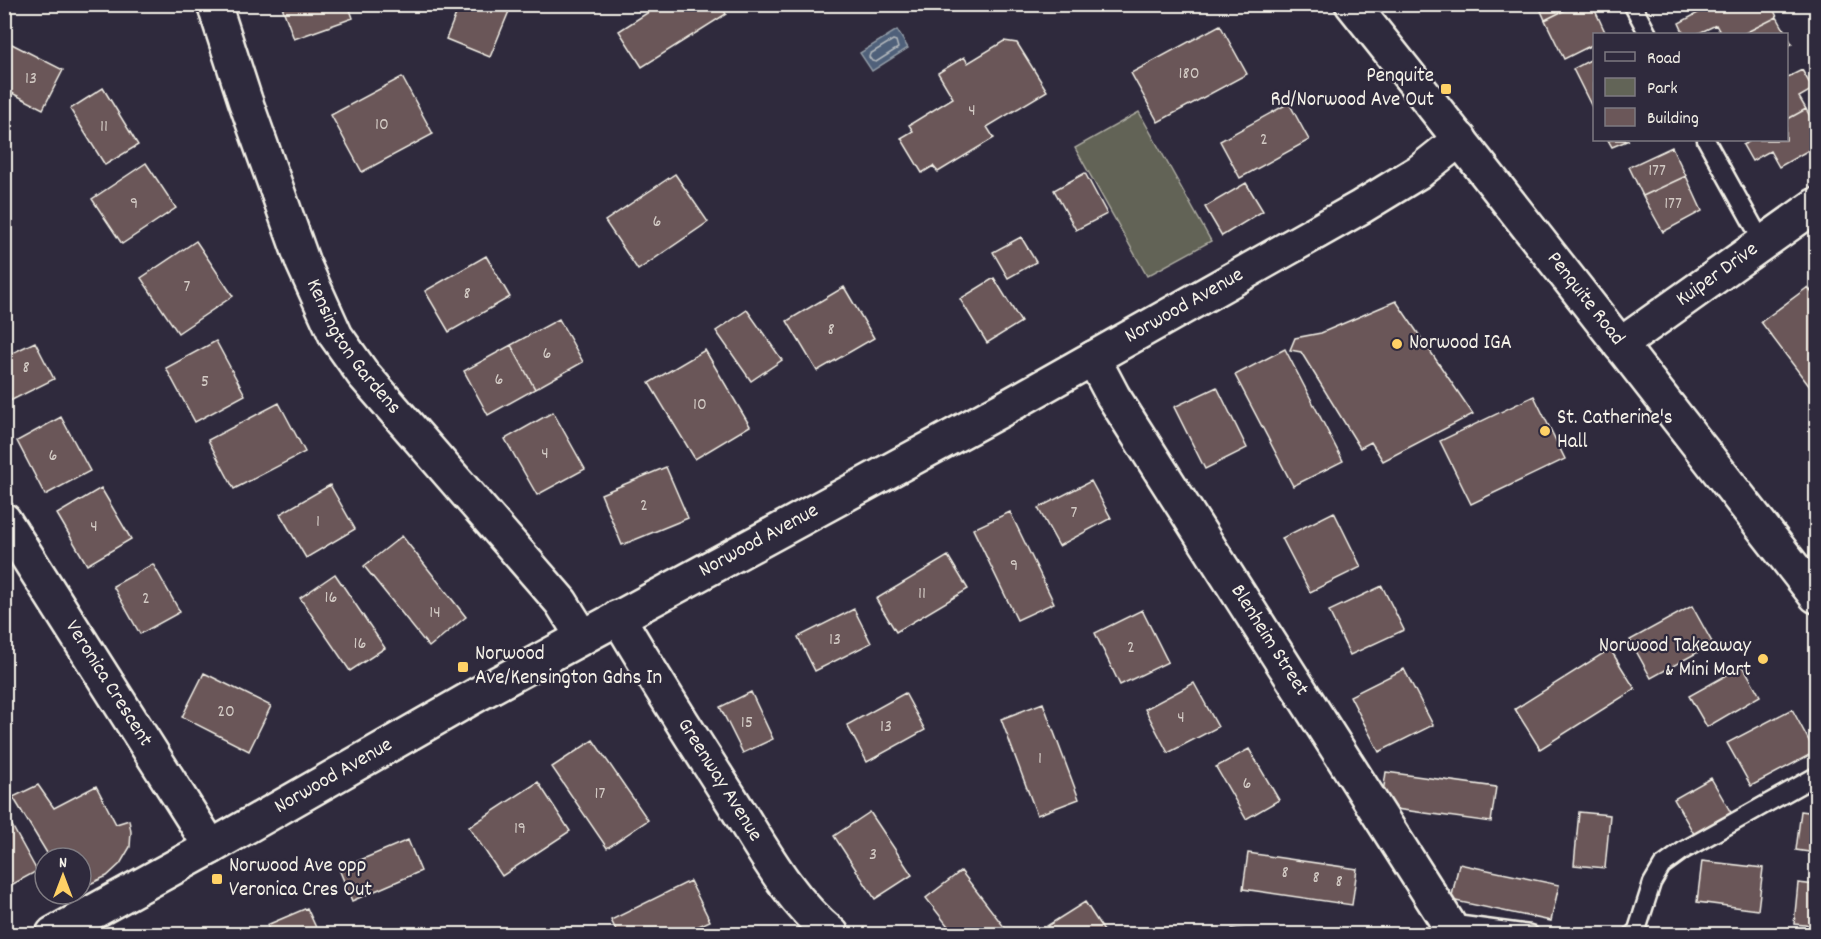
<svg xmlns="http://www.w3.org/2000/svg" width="1821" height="939" font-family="Dekko,sans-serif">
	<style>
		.green { fill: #626457; stroke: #abaaa0; stroke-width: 1.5 }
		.water { fill: #4f617a; stroke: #919ba6; stroke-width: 1.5 }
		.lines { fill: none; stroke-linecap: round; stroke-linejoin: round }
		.shore { stroke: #b2b7bc; stroke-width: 1.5 }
		.building { fill: #6b5759; stroke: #f4f1e8; stroke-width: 1.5 }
		.lane-casing { stroke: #f4f1e8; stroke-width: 21 }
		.street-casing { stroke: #f4f1e8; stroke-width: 38 }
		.secondary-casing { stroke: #f4f1e8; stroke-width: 38 }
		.lane { stroke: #2f2a3d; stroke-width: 16 }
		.street { stroke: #2f2a3d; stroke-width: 33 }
		.secondary { stroke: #2f2a3d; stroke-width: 33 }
		.poi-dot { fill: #ffd166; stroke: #2f2a3d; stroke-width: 2 }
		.labels { text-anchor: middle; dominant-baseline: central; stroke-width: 4.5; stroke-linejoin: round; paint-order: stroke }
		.number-label { font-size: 18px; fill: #d2cac4 }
		.poi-label { font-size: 21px; fill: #f4f1e8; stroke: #2f2a3d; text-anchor: start }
		.street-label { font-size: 21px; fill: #f4f1e8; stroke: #2f2a3d }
	</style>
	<rect width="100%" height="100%" fill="#2f2a3d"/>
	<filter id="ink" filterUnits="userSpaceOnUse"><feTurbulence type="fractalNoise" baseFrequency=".0167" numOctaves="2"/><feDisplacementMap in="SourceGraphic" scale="12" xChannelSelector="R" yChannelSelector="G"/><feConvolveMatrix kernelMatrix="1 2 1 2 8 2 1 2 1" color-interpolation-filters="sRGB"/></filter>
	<g filter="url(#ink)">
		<path class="green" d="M 1139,112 L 1211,241 L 1147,276 L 1075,148 Z"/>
		<path class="water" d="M 897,30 L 908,48 L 872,71 L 860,53 Z"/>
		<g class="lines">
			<path class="shore" d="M 893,40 L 896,41 L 898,48 L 876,62 L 872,61 L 869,57 L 870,54 Z"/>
		</g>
		<path class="building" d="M 281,4 L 348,4 L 353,18 L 294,39 Z
			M 460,4 L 512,4 L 490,57 L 446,39 Z
			M 661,4 L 720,4 L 726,14 L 642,67 L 619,31 Z
			M 1538,4 L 1577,4 L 1545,20 Z
			M 1577,4 L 1592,4 L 1606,34 L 1594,34 L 1594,44 L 1564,59 L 1545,20 Z
			M 1715,4 L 1771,4 L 1777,17 L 1743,34 L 1721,34 L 1716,25 L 1697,34 L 1684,34 L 1679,23 Z
			M 1777,17 L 1792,44 L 1786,47 L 1786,34 L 1743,34 Z
			M 1220,25 L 1247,74 L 1158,122 L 1131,73 Z
			M 4,40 L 63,70 L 43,109 L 4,89 Z
			M 1004,41 L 1017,43 L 1047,91 L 987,127 L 994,138 L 938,172 L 933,166 L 922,173 L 901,138 L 913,131 L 909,125 L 953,98 L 938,73 L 964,57 L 968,63 Z
			M 1594,58 L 1594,108 L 1593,109 L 1573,69 Z
			M 1802,70 L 1813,89 L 1799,97 L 1806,109 L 1786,120 L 1786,78 Z
			M 402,77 L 433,134 L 362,172 L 331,115 Z
			M 103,88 L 138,145 L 105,165 L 70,109 Z
			M 1289,103 L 1309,140 L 1240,178 L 1220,141 Z
			M 1806,109 L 1816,127 L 1816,146 L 1779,167 L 1770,151 L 1752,161 L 1743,145 L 1752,140 L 1786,140 L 1786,120 Z
			M 1608,140 L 1629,140 L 1612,147 Z
			M 1672,147 L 1686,176 L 1643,196 L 1629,167 Z
			M 146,163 L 176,208 L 122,244 L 92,199 Z
			M 1085,173 L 1107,214 L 1076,230 L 1054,190 Z
			M 675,174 L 708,222 L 638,270 L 605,221 Z
			M 1686,176 L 1702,211 L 1663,232 L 1643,196 Z
			M 1246,183 L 1263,211 L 1222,236 L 1205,207 Z
			M 1021,237 L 1036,262 L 1008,278 L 993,252 Z
			M 196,241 L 233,296 L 178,333 L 141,278 Z
			M 486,256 L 510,297 L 449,332 L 425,291 Z
			M 994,278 L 1021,322 L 987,343 L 960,299 Z
			M 844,287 L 874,338 L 817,371 L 787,321 Z
			M 1808,287 L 1816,299 L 1816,395 L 1761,322 Z
			M 1396,301 L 1473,414 L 1383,461 L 1371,442 L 1360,448 L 1301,352 L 1290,350 L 1295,338 L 1321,333 Z
			M 747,310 L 782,360 L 751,381 L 716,331 Z
			M 559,319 L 583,362 L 535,389 L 511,345 Z
			M 216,341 L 245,395 L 195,422 L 166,368 Z
			M 35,342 L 54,379 L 4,404 L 4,357 Z
			M 511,345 L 535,389 L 488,415 L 464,371 Z
			M 1285,349 L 1343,461 L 1293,486 L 1235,375 Z
			M 705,350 L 750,426 L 695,459 L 649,383 Z
			M 1217,387 L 1247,448 L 1205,469 L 1174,407 Z
			M 1534,396 L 1565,459 L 1471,504 L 1440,441 Z
			M 279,403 L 305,452 L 234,489 L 208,440 Z
			M 553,412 L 585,469 L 537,495 L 505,439 Z
			M 61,417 L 90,471 L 45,495 L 17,441 Z
			M 666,467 L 688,518 L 622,545 L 601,494 Z
			M 1091,481 L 1111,518 L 1059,546 L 1038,508 Z
			M 330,485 L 355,529 L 306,558 L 280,514 Z
			M 101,488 L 131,539 L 87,565 L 57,514 Z
			M 1010,512 L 1054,603 L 1017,620 L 973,529 Z
			M 1334,512 L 1361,567 L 1310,592 L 1282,538 Z
			M 402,536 L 466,617 L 429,647 L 364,566 Z
			M 948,556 L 968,589 L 896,632 L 876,599 Z
			M 153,564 L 180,612 L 140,634 L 113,586 Z
			M 335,574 L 385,648 L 350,671 L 300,598 Z
			M 1382,586 L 1404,630 L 1350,655 L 1329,611 Z
			M 1692,606 L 1713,644 L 1651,678 L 1630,640 Z
			M 854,609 L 871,643 L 815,671 L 798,637 Z
			M 1142,610 L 1168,662 L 1120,685 L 1095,633 Z
			M 1610,649 L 1635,689 L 1540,749 L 1515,709 Z
			M 1743,666 L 1760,696 L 1707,727 L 1689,696 Z
			M 1404,669 L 1433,725 L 1379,752 L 1350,696 Z
			M 204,673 L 271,706 L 249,751 L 182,717 Z
			M 1194,683 L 1218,727 L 1168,753 L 1145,709 Z
			M 751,692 L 773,739 L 743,753 L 720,707 Z
			M 905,693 L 925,730 L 867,762 L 847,725 Z
			M 1043,703 L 1079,799 L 1037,815 L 1001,719 Z
			M 1792,709 L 1815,752 L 1751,786 L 1727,743 Z
			M 593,740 L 648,820 L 607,848 L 552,767 Z
			M 1249,749 L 1279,800 L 1246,819 L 1216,767 Z
			M 1386,772 L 1496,787 L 1491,822 L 1381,807 Z
			M 1711,778 L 1734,818 L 1697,839 L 1674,799 Z
			M 538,782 L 570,831 L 502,876 L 469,827 Z
			M 38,785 L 54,808 L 96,786 L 116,824 L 129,820 L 131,832 L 130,847 L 120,864 L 107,876 L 83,887 L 81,883 L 81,858 L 50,858 L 13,797 Z
			M 4,811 L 10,822 L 4,825 Z
			M 1801,811 L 1816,813 L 1816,853 L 1796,850 Z
			M 870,812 L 912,875 L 875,899 L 834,836 Z
			M 1579,812 L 1610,815 L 1605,868 L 1574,865 Z
			M 10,822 L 37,871 L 4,889 L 4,825 Z
			M 408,840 L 421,871 L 352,901 L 339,869 Z
			M 1248,853 L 1357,869 L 1352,905 L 1243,889 Z
			M 1702,861 L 1763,868 L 1758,910 L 1697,902 Z
			M 1459,864 L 1559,885 L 1551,921 L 1451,900 Z
			M 961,871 L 1005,928 L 997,934 L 954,934 L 926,898 Z
			M 690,881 L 710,921 L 681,934 L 618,934 L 611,920 Z
			M 1798,883 L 1816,885 L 1816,926 L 1794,924 Z
			M 1085,902 L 1106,934 L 1053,934 L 1047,926 Z
			M 307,908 L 319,934 L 271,934 L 267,925 Z
			M 1232,929 L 1270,934 L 1231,934 Z"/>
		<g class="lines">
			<g class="lane-casing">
				<path id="lane" d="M 1632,4 L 1648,34
					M 1706,140 L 1763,243
					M 1448,923 L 1530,934
					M 1633,934 L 1637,930 L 1652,883 L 1662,866 L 1684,850 L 1816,776"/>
			</g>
			<g class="street-casing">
				<g id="street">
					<path id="s1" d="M 214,4 L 245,100 L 303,263 L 336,336 L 363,374 L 561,602 L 583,637"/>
					<path id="s2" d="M 1620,345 L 1816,205"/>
					<path id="s3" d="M 1093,358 L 1113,396 L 1448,923"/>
					<path id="s4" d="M 4,520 L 211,847"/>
					<path id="s5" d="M 618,617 C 654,679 693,739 731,799 C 761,846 788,899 832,934"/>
					<path id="s6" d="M 53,934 L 211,847 L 480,693 L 1003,409 L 1361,207 L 1420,171 L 1460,139"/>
				</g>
			</g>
			<g class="secondary-casing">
				<g id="secondary">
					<path id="s7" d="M 1352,4 C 1509,200 1662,399 1816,596"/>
				</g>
			</g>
			<use href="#lane" class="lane"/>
			<use href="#street" class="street"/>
			<use href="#secondary" class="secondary"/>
		</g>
	</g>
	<g class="poi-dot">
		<rect x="1440" y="83" width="12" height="12" rx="3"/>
		<circle cx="1397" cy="344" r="6"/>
		<circle cx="1545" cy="431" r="6"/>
		<circle cx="1763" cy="659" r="6"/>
		<rect x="457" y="661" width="12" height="12" rx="3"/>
		<rect x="211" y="873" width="12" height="12" rx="3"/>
	</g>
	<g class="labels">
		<g class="number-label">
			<text x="1189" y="74">180</text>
			<text x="31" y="79">13</text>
			<text x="972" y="111">4</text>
			<text x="382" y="125">10</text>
			<text x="104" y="127">11</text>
			<text x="1264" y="140">2</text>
			<text x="1657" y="171">177</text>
			<text x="134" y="204">9</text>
			<text x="1673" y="204">177</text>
			<text x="657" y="222">6</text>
			<text x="187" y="287">7</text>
			<text x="467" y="294">8</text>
			<text x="831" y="330">8</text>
			<text x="547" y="354">6</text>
			<text x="26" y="368">8</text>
			<text x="499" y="380">6</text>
			<text x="205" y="382">5</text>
			<text x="700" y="405">10</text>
			<text x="545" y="454">4</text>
			<text x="53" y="456">6</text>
			<text x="644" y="506">2</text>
			<text x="1074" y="513">7</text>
			<text x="318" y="522">1</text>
			<text x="94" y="527">4</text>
			<text x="1014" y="566">9</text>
			<text x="922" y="594">11</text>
			<text x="331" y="598">16</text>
			<text x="146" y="599">2</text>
			<text x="435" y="613">14</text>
			<text x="835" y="640">13</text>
			<text x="360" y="644">16</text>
			<text x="1131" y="648">2</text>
			<text x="226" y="712">20</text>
			<text x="1181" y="718">4</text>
			<text x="747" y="723">15</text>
			<text x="886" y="727">13</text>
			<text x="1040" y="759">1</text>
			<text x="1247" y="784">6</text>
			<text x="600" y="794">17</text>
			<text x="520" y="829">19</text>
			<text x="873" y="855">3</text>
			<text x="1285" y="873">8</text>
			<text x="1316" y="878">8</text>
			<text x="1339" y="882">8</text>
		</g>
		<g class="poi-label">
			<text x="1434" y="77" text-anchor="end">Penquite<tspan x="1434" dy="24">Rd/Norwood Ave Out</tspan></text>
			<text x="1409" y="344">Norwood IGA</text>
			<text x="1557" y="419">St. Catherine's<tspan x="1557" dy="24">Hall</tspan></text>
			<text x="1751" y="647" text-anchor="end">Norwood Takeaway<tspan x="1751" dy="24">&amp; Mini Mart</tspan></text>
			<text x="475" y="655">Norwood<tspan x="475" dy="24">Ave/Kensington Gdns In</tspan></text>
			<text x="229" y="867">Norwood Ave opp<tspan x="229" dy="24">Veronica Cres Out</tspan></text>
		</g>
		<g class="street-label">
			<text stroke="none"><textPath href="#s2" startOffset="120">Kuiper Drive</textPath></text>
			<text stroke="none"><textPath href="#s7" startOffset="376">Penquite Road</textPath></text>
			<text stroke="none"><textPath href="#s6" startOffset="1294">Norwood Avenue</textPath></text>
			<text stroke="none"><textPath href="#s1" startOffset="372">Kensington Gardens</textPath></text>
			<text stroke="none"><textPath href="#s6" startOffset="808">Norwood Avenue</textPath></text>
			<text stroke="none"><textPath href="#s3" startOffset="333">Blenheim Street</textPath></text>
			<text stroke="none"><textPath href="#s4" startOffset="194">Veronica Crescent</textPath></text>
			<text stroke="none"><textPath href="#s6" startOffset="322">Norwood Avenue</textPath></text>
			<text stroke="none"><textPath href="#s5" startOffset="192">Greenway Avenue</textPath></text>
		</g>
	</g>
	<rect width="1821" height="939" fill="none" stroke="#2f2a3d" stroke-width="24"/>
	<rect x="12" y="12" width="1797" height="915" fill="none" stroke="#f4f1e8" stroke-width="2" filter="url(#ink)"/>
	<rect x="1593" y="33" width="195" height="108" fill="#2f2a3d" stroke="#7e7a81" stroke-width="1.5"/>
	<rect x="1605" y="52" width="30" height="9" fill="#2f2a3d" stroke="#7e7a81" stroke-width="1.5"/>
	<text x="1647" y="63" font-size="18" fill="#f4f1e8">Road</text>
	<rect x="1605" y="78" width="30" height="18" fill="#626457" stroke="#7e7a81" stroke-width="1.5"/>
	<text x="1647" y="93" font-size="18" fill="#f4f1e8">Park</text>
	<rect x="1605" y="108" width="30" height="18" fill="#6b5759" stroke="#7e7a81" stroke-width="1.5"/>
	<text x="1647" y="123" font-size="18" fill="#f4f1e8">Building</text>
	<g transform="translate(63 876)"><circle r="28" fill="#2f2a3d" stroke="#7e7a81" stroke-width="1.5"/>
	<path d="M0-4.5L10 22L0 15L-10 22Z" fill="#ffd166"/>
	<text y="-9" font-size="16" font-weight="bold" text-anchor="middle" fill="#f4f1e8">N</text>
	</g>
</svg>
